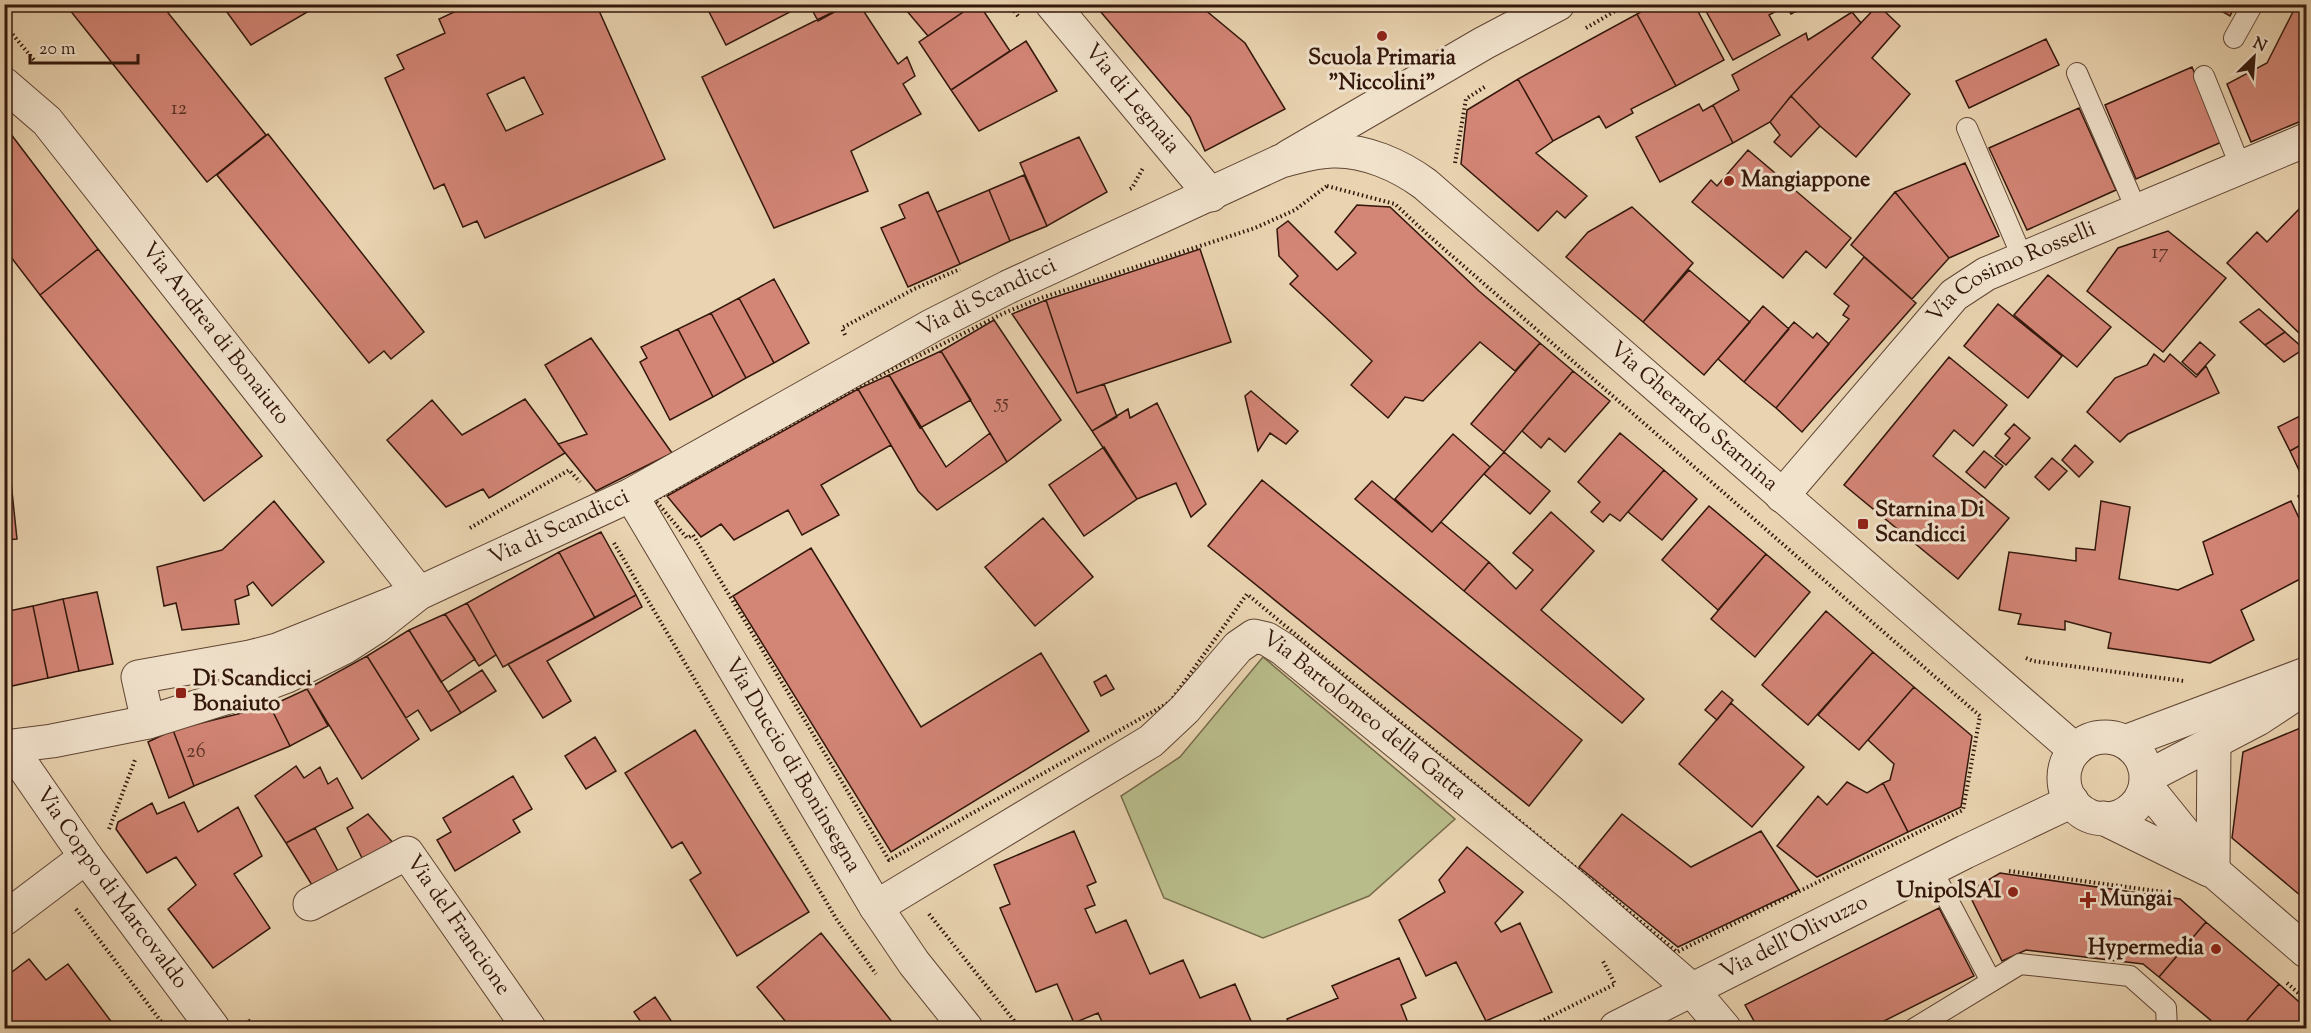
<svg xmlns="http://www.w3.org/2000/svg" width="2311" height="1033" font-family="'Sorts Mill Goudy',serif">
	<style>
		.green { fill: #b8bc8a; stroke: #766a4a; stroke-width: 1.5 }
		.building { fill: #d38576; stroke: #33170b; stroke-width: 1.5; fill-rule: evenodd }
		.lines { fill: none; stroke-linecap: round; stroke-linejoin: round }
		.service-casing { stroke: #604634; stroke-width: 22 }
		.minor-casing { stroke: #604634; stroke-width: 35 }
		.tertiary-casing { stroke: #604634; stroke-width: 35 }
		.path { stroke: #33170b; stroke-width: 4; stroke-dasharray: 1.5 3; stroke-linecap: butt }
		.service { stroke: #f1e2cc; stroke-width: 20 }
		.minor { stroke: #f1e2cc; stroke-width: 33 }
		.tertiary { stroke: #f1e2cc; stroke-width: 33 }
		.poi-dot { fill: #8f2418; stroke: #f1e2cc; stroke-width: 2 }
		.labels { text-anchor: middle; dominant-baseline: central; stroke-width: 6; stroke-linejoin: round; paint-order: stroke }
		.number-label { font-size: 20px; fill: #5b3226 }
		.poi-label { font-size: 22px; font-weight: bold; fill: #33170b; stroke: #f1e2cc; text-anchor: start }
		.street-label { font-size: 22px; fill: #33170b; stroke: #f1e2cc }
	</style>
	<rect width="100%" height="100%" fill="#e9d3b0"/>
	<filter id="stains"><feTurbulence type="fractalNoise" baseFrequency=".00333" numOctaves="4"/><feColorMatrix values="0 0 0 0 .2 0 0 0 0 .09 0 0 0 0 .02 0 0 0 .5 -.17"/></filter>
	<radialGradient id="worn" r=".72"><stop offset=".6" stop-color="#630" stop-opacity="0"/><stop offset="1" stop-color="#630" stop-opacity=".3"/></radialGradient>
	<path class="green" d="M 1263,657 L 1455,819 L 1369,896 L 1263,938 L 1164,898 L 1121,796 L 1180,757 Z"/>
	<path class="building" d="M 65,4 L 161,4 L 266,135 L 207,182 Z
		M 221,4 L 321,4 L 251,45 Z
		M 471,4 L 601,4 L 597,6 L 665,159 L 485,238 L 477,221 L 463,227 L 444,184 L 434,189 L 385,78 L 404,69 L 397,55 L 445,33 L 439,19 ZM 524,77 L 543,114 L 506,131 L 487,94 Z
		M 705,4 L 786,4 L 790,12 L 726,45 Z
		M 809,4 L 849,4 L 818,21 Z
		M 849,4 L 859,4 L 898,64 L 907,57 L 915,76 L 903,84 L 921,114 L 851,151 L 868,191 L 774,228 L 702,77 Z
		M 901,4 L 975,4 L 928,36 Z
		M 975,4 L 979,4 L 1010,51 L 951,90 L 919,42 Z
		M 1094,4 L 1198,4 L 1245,43 L 1285,109 L 1205,151 L 1190,117 Z
		M 1655,4 L 1694,4 L 1724,60 L 1676,86 L 1637,14 Z
		M 1702,4 L 1785,4 L 1786,6 L 1769,15 L 1780,35 L 1733,60 Z
		M 1785,4 L 1800,4 L 1802,8 L 1791,14 Z
		M 2209,4 L 2236,4 L 2230,16 Z
		M 2297,4 L 2306,4 L 2306,119 L 2251,142 L 2227,84 L 2267,63 Z
		M 1878,5 L 1900,26 L 1872,58 L 1910,94 L 1856,157 L 1820,126 L 1791,96 Z
		M 1852,12 L 1861,23 L 1791,96 L 1770,122 L 1733,143 L 1713,105 L 1739,90 L 1732,75 L 1806,33 L 1808,40 Z
		M 1637,14 L 1676,86 L 1631,109 L 1633,113 L 1606,128 L 1599,116 L 1553,141 L 1518,79 Z
		M 2046,39 L 2059,65 L 1969,108 L 1956,81 Z
		M 1026,41 L 1057,91 L 979,131 L 951,90 Z
		M 2192,67 L 2224,141 L 2136,179 L 2105,105 Z
		M 1518,79 L 1553,141 L 1536,153 L 1587,196 L 1565,218 L 1557,211 L 1538,231 L 1461,164 L 1467,110 Z
		M 1791,96 L 1820,126 L 1791,157 L 1774,142 L 1780,135 L 1770,122 Z
		M 1699,104 L 1703,111 L 1713,105 L 1733,143 L 1660,182 L 1636,137 Z
		M 2079,108 L 2116,190 L 2027,230 L 1989,148 Z
		M 7,129 L 98,249 L 40,295 L 4,248 L 4,131 Z
		M 268,134 L 424,332 L 391,359 L 384,351 L 369,363 L 217,175 Z
		M 1079,137 L 1107,192 L 1047,226 L 1020,163 Z
		M 1748,150 L 1851,238 L 1826,268 L 1806,251 L 1783,278 L 1692,202 L 1711,180 L 1717,186 Z
		M 1965,163 L 1999,236 L 1949,258 L 1895,192 Z
		M 1024,175 L 1047,226 L 1010,241 L 989,190 Z
		M 989,190 L 1010,241 L 960,264 L 937,212 Z
		M 928,192 L 960,264 L 908,287 L 881,228 L 905,218 L 899,205 Z
		M 1895,192 L 1949,258 L 1912,299 L 1851,245 Z
		M 2304,204 L 2306,207 L 2306,329 L 2301,335 L 2227,263 L 2257,232 L 2267,242 Z
		M 1357,205 L 1390,207 L 1479,291 L 1540,343 L 1515,371 L 1480,342 L 1423,401 L 1405,397 L 1388,418 L 1351,385 L 1372,361 L 1290,284 L 1298,276 L 1279,256 L 1277,229 L 1288,221 L 1337,270 L 1356,253 L 1335,232 Z
		M 1632,207 L 1693,263 L 1643,322 L 1566,257 L 1588,232 Z
		M 2168,231 L 2226,278 L 2163,352 L 2087,291 L 2118,248 Z
		M 98,249 L 262,456 L 204,501 L 40,295 Z
		M 1200,249 L 1231,342 L 1077,393 L 1046,300 Z
		M 1864,257 L 1916,303 L 1802,432 L 1776,408 L 1849,319 L 1843,315 L 1849,306 L 1834,294 Z
		M 1689,270 L 1750,322 L 1704,375 L 1643,322 Z
		M 2048,275 L 2111,327 L 2077,367 L 2014,315 Z
		M 774,279 L 809,343 L 774,363 L 739,298 Z
		M 739,298 L 774,363 L 746,378 L 711,313 Z
		M 1046,300 L 1077,393 L 1104,384 L 1117,417 L 1092,431 L 1012,314 Z
		M 1998,304 L 2062,356 L 2028,398 L 1964,346 Z
		M 1763,306 L 1789,329 L 1744,382 L 1718,359 Z
		M 2259,309 L 2285,332 L 2265,345 L 2240,322 Z
		M 711,313 L 746,378 L 713,397 L 678,329 Z
		M 994,320 L 1061,420 L 1007,462 L 941,351 Z
		M 1794,322 L 1813,338 L 1817,333 L 1829,344 L 1776,408 L 1744,382 Z
		M 678,329 L 713,397 L 670,420 L 640,362 L 647,358 L 641,347 Z
		M 2285,332 L 2304,349 L 2284,362 L 2265,345 Z
		M 591,338 L 672,453 L 596,491 L 558,444 L 587,434 L 545,365 Z
		M 2200,342 L 2215,355 L 2197,375 L 2182,362 Z
		M 1540,343 L 1573,371 L 1504,452 L 1471,424 Z
		M 941,351 L 971,400 L 920,428 L 889,375 Z
		M 2154,354 L 2164,362 L 2170,354 L 2196,377 L 2206,366 L 2219,393 L 2128,434 L 2120,442 L 2087,412 L 2115,378 L 2147,365 Z
		M 1949,357 L 2007,405 L 1973,446 L 1954,430 L 1933,456 L 2009,518 L 1958,579 L 1844,485 Z
		M 1573,371 L 1610,401 L 1565,452 L 1549,438 L 1541,448 L 1522,431 Z
		M 889,375 L 946,467 L 990,433 L 1007,462 L 937,510 L 918,491 L 858,389 Z
		M 858,389 L 891,445 L 821,485 L 839,515 L 802,535 L 788,510 L 734,540 L 721,524 L 701,537 L 667,496 Z
		M 1251,391 L 1298,431 L 1286,444 L 1270,433 L 1258,451 L 1245,396 Z
		M 525,399 L 565,453 L 489,498 L 483,489 L 446,507 L 387,440 L 432,400 L 462,435 Z
		M 1157,403 L 1206,504 L 1191,517 L 1176,483 L 1137,499 L 1092,431 L 1128,409 L 1130,418 Z
		M 2306,413 L 2306,442 L 2290,451 L 2278,427 Z
		M 2014,424 L 2030,438 L 2006,465 L 1995,456 L 2010,438 L 2005,434 Z
		M 1620,433 L 1664,470 L 1620,521 L 1610,514 L 1603,522 L 1591,512 L 1600,502 L 1578,482 Z
		M 1453,434 L 1490,467 L 1432,532 L 1395,499 Z
		M 2306,442 L 2306,485 L 2290,451 Z
		M 7,444 L 17,539 L 4,540 L 4,445 Z
		M 2075,445 L 2093,462 L 2079,477 L 2062,460 Z
		M 1104,447 L 1137,499 L 1084,536 L 1049,485 Z
		M 1984,451 L 2003,466 L 1985,488 L 1966,472 Z
		M 1504,452 L 1550,491 L 1530,514 L 1484,474 Z
		M 2052,458 L 2067,471 L 2049,490 L 2035,477 Z
		M 1664,470 L 1697,499 L 1662,540 L 1628,512 Z
		M 1262,480 L 1582,740 L 1529,806 L 1208,546 Z
		M 1372,481 L 1432,532 L 1441,522 L 1489,562 L 1464,591 L 1355,499 Z
		M 2306,491 L 2306,512 L 2298,496 Z
		M 274,501 L 324,562 L 272,606 L 253,582 L 247,586 L 249,595 L 235,600 L 239,624 L 182,630 L 176,603 L 164,606 L 157,567 L 222,550 Z
		M 2101,501 L 2130,507 L 2119,579 L 2178,590 L 2213,574 L 2203,542 L 2291,501 L 2306,533 L 2306,576 L 2241,610 L 2254,640 L 2210,663 L 2108,648 L 2111,633 L 2065,621 L 2065,630 L 2018,624 L 2021,614 L 1999,610 L 2009,552 L 2076,561 L 2076,548 L 2095,550 Z
		M 1709,506 L 1766,554 L 1718,610 L 1662,560 Z
		M 1551,512 L 1594,551 L 1541,610 L 1644,699 L 1622,723 L 1464,591 L 1489,562 L 1516,589 L 1533,570 L 1513,553 Z
		M 1043,518 L 1093,577 L 1035,626 L 985,567 Z
		M 601,532 L 636,595 L 595,618 L 559,552 Z
		M 811,548 L 921,727 L 1041,653 L 1089,731 L 891,852 L 733,596 Z
		M 559,552 L 595,618 L 503,667 L 467,603 Z
		M 1766,554 L 1810,592 L 1755,657 L 1711,619 Z
		M 97,592 L 113,664 L 79,671 L 63,599 Z
		M 636,595 L 642,607 L 547,661 L 571,701 L 543,718 L 508,664 Z
		M 63,599 L 79,671 L 48,678 L 33,606 Z
		M 467,603 L 496,655 L 479,666 L 445,614 Z
		M 33,606 L 48,678 L 12,686 L 4,633 L 4,612 Z
		M 1826,611 L 1873,652 L 1808,725 L 1762,685 Z
		M 445,614 L 475,659 L 441,682 L 409,630 Z
		M 409,630 L 461,713 L 431,731 L 418,710 L 406,718 L 367,656 Z
		M 4,633 L 12,686 L 4,687 Z
		M 1873,652 L 1914,687 L 1859,750 L 1818,715 Z
		M 367,656 L 419,739 L 362,779 L 307,689 Z
		M 482,670 L 496,691 L 461,713 L 448,692 Z
		M 1106,675 L 1114,689 L 1101,696 L 1094,682 Z
		M 1914,687 L 1972,736 L 1961,807 L 1908,832 L 1883,783 L 1890,780 L 1894,764 L 1868,740 Z
		M 307,689 L 328,726 L 290,746 L 270,706 Z
		M 1722,691 L 1733,700 L 1717,720 L 1705,710 Z
		M 1731,703 L 1804,767 L 1752,827 L 1679,764 Z
		M 270,706 L 290,746 L 194,786 L 173,730 Z
		M 2305,726 L 2306,800 L 2300,810 L 2306,816 L 2306,890 L 2301,896 L 2232,838 L 2243,752 Z
		M 173,730 L 194,786 L 169,798 L 148,742 Z
		M 695,730 L 809,912 L 737,956 L 690,880 L 701,873 L 682,842 L 672,848 L 625,773 Z
		M 595,737 L 616,771 L 586,789 L 565,756 Z
		M 296,766 L 304,778 L 320,767 L 328,784 L 337,778 L 353,808 L 286,843 L 255,796 Z
		M 513,776 L 532,809 L 513,820 L 520,832 L 455,871 L 437,840 L 451,832 L 443,818 Z
		M 1847,782 L 1867,793 L 1883,783 L 1908,832 L 1817,877 L 1777,846 L 1818,796 L 1827,805 Z
		M 184,802 L 198,832 L 238,807 L 262,856 L 234,874 L 270,928 L 213,968 L 168,909 L 196,885 L 176,857 L 147,873 L 116,829 L 118,822 L 152,803 L 157,814 Z
		M 368,814 L 394,844 L 364,862 L 347,828 Z
		M 1622,814 L 1691,867 L 1761,831 L 1799,890 L 1678,947 L 1579,867 Z
		M 315,828 L 339,873 L 315,890 L 286,843 Z
		M 1074,831 L 1096,882 L 1087,886 L 1095,905 L 1085,909 L 1096,933 L 1126,920 L 1150,974 L 1183,960 L 1200,998 L 1235,984 L 1254,1028 L 1105,1028 L 1098,1013 L 1074,1023 L 1057,984 L 1036,992 L 1000,908 L 1010,904 L 994,865 Z
		M 1467,847 L 1523,892 L 1495,923 L 1501,932 L 1520,923 L 1552,992 L 1486,1021 L 1456,962 L 1426,976 L 1399,920 L 1445,892 L 1439,880 Z
		M 2000,873 L 2180,899 L 2206,922 L 2159,977 L 2143,964 L 2026,950 L 2002,961 L 1968,892 Z
		M 1939,908 L 1974,976 L 1870,1028 L 1758,1028 L 1745,1005 Z
		M 2206,922 L 2279,984 L 2240,1028 L 2220,1028 L 2159,977 Z
		M 821,933 L 897,1028 L 791,1028 L 757,987 Z
		M 1399,958 L 1416,998 L 1401,1005 L 1408,1023 L 1395,1028 L 1291,1028 L 1287,1019 L 1338,998 L 1332,986 Z
		M 29,959 L 46,980 L 68,964 L 116,1028 L 15,1028 L 4,1014 L 4,978 Z
		M 2279,984 L 2306,1008 L 2306,1028 L 2240,1028 Z
		M 655,997 L 676,1028 L 645,1028 L 634,1012 Z"/>
	<g class="lines">
		<g class="service-casing">
			<path id="service" d="M 2234,38 L 2253,4
				M 2077,73 L 2137,211
				M 2204,76 L 2241,168
				M 1967,128 L 2023,259
				M 1932,870 L 1991,981
				M 1915,1028 L 2020,964 L 2130,976 L 2166,1008 L 2167,1028"/>
		</g>
		<g class="minor-casing">
			<g id="minor">
				<path id="s1" d="M 1052,4 L 1211,195"/>
				<path id="s2" d="M 4,84 L 47,121 L 419,593 L 277,650 L 250,657 L 138,677 L 148,722"/>
				<path d="M 1288,157 L 1484,43 L 1558,4"/>
				<path id="s3" d="M 631,495 L 876,907 L 914,963 L 966,1028"/>
				<path id="s4" d="M 1782,496 L 1954,295 L 1986,274 L 2306,140"/>
				<path id="s5" d="M 10,747 L 86,857 L 213,1028"/>
				<path d="M 2146,786 L 2218,875 L 2306,951"/>
				<path d="M 2103,818 L 2209,870"/>
				<path d="M 2213,867 L 2214,742"/>
				<path id="s6" d="M 310,904 L 407,853 L 529,1028"/>
				<path id="s7" d="M 876,907 L 1151,741 L 1185,709 L 1238,647 L 1254,636 L 1267,639 L 1283,649 L 1574,887 L 1691,989 L 1724,1028"/>
				<path d="M 4,919 L 86,857"/>
				<path id="s8" d="M 1616,1028 L 1965,852 L 2072,801"/>
			</g>
		</g>
		<g class="tertiary-casing">
			<g id="tertiary">
				<circle cx="2105" cy="778" r="41"/>
				<path d="M 2125,742 L 2306,674"/>
				<path id="s9" d="M 4,747 L 52,741 L 148,722 L 244,692 L 287,676 L 345,647 L 376,627 L 419,593 L 631,495 L 933,325 L 1008,287 L 1281,161 C 1298,157 1315,151 1333,151 C 1365,150 1399,165 1425,184 L 2075,750"/>
				<path d="M 2147,777 L 2258,719 L 2305,688"/>
			</g>
		</g>
		<path class="path" d="M 1009,4 L 1018,16
			M 4,24 L 34,60
			M 1586,28 L 1627,4
			M 1455,163 L 1466,99 L 1486,86
			M 1327,186 L 1395,204 L 1428,235 L 1980,716 L 1963,810 L 1677,952 L 1247,594 L 1170,702 L 889,860 L 693,535 L 687,538 L 655,500 L 869,381 L 1004,313 L 1041,298 L 1255,228 L 1295,210 Z
			M 1130,189 L 1132,188 L 1143,168
			M 845,335 L 842,328 L 914,289 L 960,269
			M 470,528 L 569,470 L 580,482
			M 614,543 L 837,920 L 876,974
			M 2026,658 L 2033,661 L 2184,681
			M 109,829 L 135,760
			M 2009,871 L 2171,893
			M 76,909 L 166,1028
			M 929,914 L 1020,1028
			M 2287,983 L 2306,1000
			M 248,1020 L 255,1028
			M 1528,1028 L 1615,984 L 1603,961"/>
		<use href="#service" class="service"/>
		<use href="#minor" class="minor"/>
		<use href="#tertiary" class="tertiary"/>
	</g>
	<g class="poi-dot">
		<circle cx="1382" cy="36" r="6"/>
		<circle cx="1729" cy="181" r="6"/>
		<rect x="1857" y="518" width="12" height="12" rx="3"/>
		<rect x="175" y="687" width="12" height="12" rx="3"/>
		<circle cx="2013" cy="892" r="6"/>
		<path d="M2085 891h6v6h6v6h-6v6h-6v-6h-6v-6h6z"/>
		<circle cx="2216" cy="949" r="6"/>
	</g>
	<g class="labels">
		<g class="number-label">
			<text x="179" y="109">12</text>
			<text x="2160" y="253">17</text>
			<text x="1002" y="403">55</text>
			<text x="196" y="752">26</text>
		</g>
		<g class="poi-label">
			<text x="1382" y="59" text-anchor="middle">Scuola Primaria<tspan x="1382" dy="25">"Niccolini"</tspan></text>
			<text x="1741" y="181">Mangiappone</text>
			<text x="1875" y="511">Starnina Di<tspan x="1875" dy="25">Scandicci</tspan></text>
			<text x="193" y="680">Di Scandicci<tspan x="193" dy="25">Bonaiuto</tspan></text>
			<text x="2001" y="892" text-anchor="end">UnipolSAI</text>
			<text x="2100" y="900">Mungai</text>
			<text x="2204" y="949" text-anchor="end">Hypermedia</text>
		</g>
		<g class="street-label">
			<text stroke="none"><textPath href="#s1" startOffset="124">Via di Legnaia</textPath></text>
			<text stroke="none"><textPath href="#s4" startOffset="326">Via Cosimo Rosselli</textPath></text>
			<text stroke="none"><textPath href="#s9" startOffset="1090">Via di Scandicci</textPath></text>
			<text stroke="none"><textPath href="#s2" startOffset="328">Via Andrea di Bonaiuto</textPath></text>
			<text stroke="none"><textPath href="#s9" startOffset="1922">Via Gherardo Starnina</textPath></text>
			<text stroke="none"><textPath href="#s9" startOffset="604">Via di Scandicci</textPath></text>
			<text stroke="none"><textPath href="#s7" startOffset="606">Via Bartolomeo della Gatta</textPath></text>
			<text stroke="none"><textPath href="#s3" startOffset="315">Via Duccio di Boninsegna</textPath></text>
			<text stroke="none"><textPath href="#s5" startOffset="174">Via Coppo di Marcovaldo</textPath></text>
			<text stroke="none"><textPath href="#s6" startOffset="198">Via del Francione</textPath></text>
			<text stroke="none"><textPath href="#s8" startOffset="200">Via dell'Olivuzzo</textPath></text>
		</g>
	</g>
	<rect width="2311" height="1033" fill="none" stroke="#e9d3b0" stroke-width="24"/>
	<rect x="6" y="6" width="2299" height="1021" fill="none" stroke="#33170b" stroke-width="3"/>
	<rect x="12" y="12" width="2287" height="1009" fill="none" stroke="#33170b" stroke-width="1.5"/>
	<g transform="translate(2254 57) rotate(25)" stroke="#f1e2cc" stroke-width="4.5" paint-order="stroke">
	<path d="M0-4.5L10 22L0 15L-10 22Z" fill="#33170b"/>
	<text y="-9" font-size="16" font-weight="bold" text-anchor="middle" fill="#33170b">N</text>
	</g>
	<path d="M30 54v9h108v-9" fill="none" stroke="#33170b" stroke-width="3"/>
	<text x="39" y="54" font-size="18" fill="#33170b" stroke="#f1e2cc" stroke-width="4.5" paint-order="stroke">20 m</text>
	<rect width="100%" height="100%" filter="url(#stains)"/>
	<rect width="100%" height="100%" fill="url(#worn)"/>
</svg>
